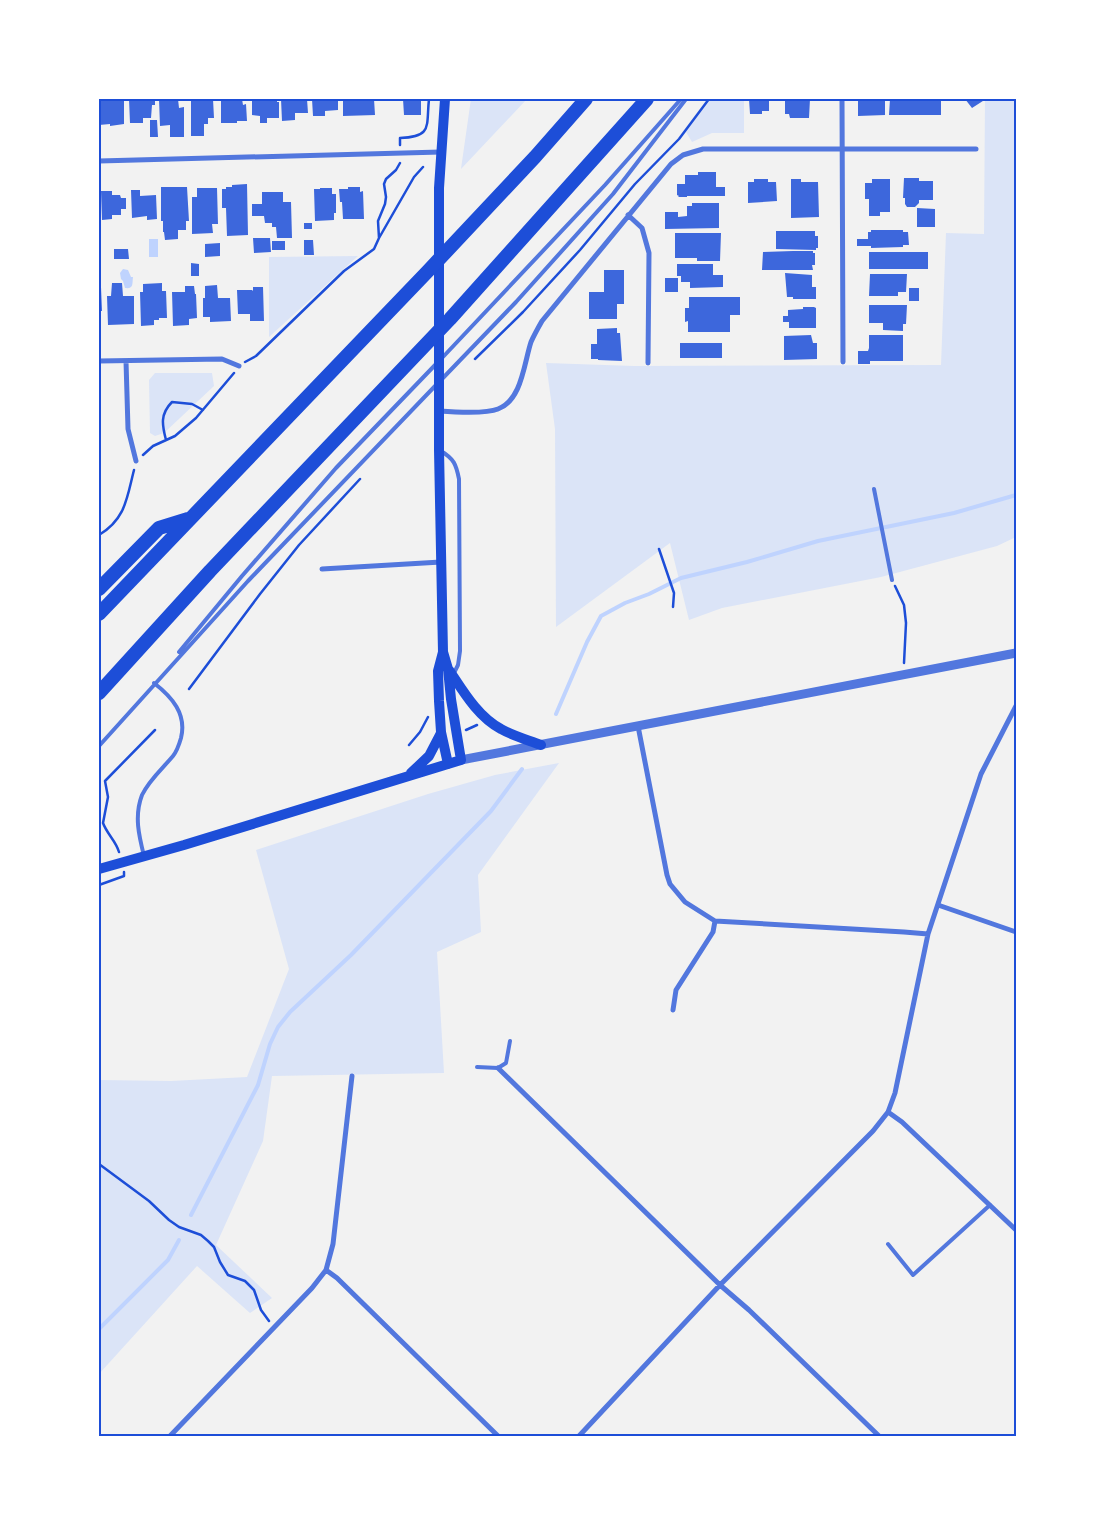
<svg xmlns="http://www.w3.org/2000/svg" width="1115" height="1535" font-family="Manrope,sans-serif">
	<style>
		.green { fill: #dbe4f7 }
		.water { fill: #bfd3fe }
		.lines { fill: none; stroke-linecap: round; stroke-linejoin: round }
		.stream { stroke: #bfd3fe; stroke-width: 4 }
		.building { fill: #3d67dc }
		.path { stroke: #1d4ed8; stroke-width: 2.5 }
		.service { stroke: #5277de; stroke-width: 4 }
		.minor { stroke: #5277de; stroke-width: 5 }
		.tertiary { stroke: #5277de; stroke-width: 9 }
		.secondary { stroke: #1d4ed8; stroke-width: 10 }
		.motorway { stroke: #1d4ed8; stroke-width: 14 }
		.neatline { fill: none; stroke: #1d4ed8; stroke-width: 2 }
	</style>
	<rect width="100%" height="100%" fill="#f2f2f2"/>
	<path class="green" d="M 471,99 L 527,99 L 461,169 Z
		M 711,99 L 744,99 L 744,133 L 712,133 L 692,142 L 686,132 Z
		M 985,99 L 1016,99 L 1016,537 L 997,546 L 881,577 L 722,608 L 689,620 L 670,543 L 556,627 L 555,429 L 546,363 L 634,366 L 941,365 L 946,233 L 984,234 Z
		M 358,256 L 269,337 L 269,257 Z
		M 155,373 L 212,373 L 214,386 L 164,433 L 155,436 L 150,433 L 149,380 Z
		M 559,763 L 478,875 L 481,932 L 437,952 L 444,1073 L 272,1076 L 263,1141 L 216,1245 L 272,1298 L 250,1313 L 197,1266 L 99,1374 L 99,1080 L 171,1081 L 247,1077 L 289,969 L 256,850 L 428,794 L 495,775 Z"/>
	<path class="water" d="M 149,239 L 158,239 L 158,257 L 149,257 Z
		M 123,269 L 128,270 L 131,277 L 133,277 C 132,284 134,289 125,288 L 123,281 L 121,279 L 120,273 Z"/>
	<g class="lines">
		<path class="stream" d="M 556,714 L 587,642 L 601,616 L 625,603 L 649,594 L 681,578 L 747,562 L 818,541 L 954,513 L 1016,495
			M 191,1215 L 258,1085 L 270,1044 L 278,1027 L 290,1012 L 351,955 L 491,811 L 522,769
			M 99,1329 L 168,1260 L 179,1240"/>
	</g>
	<path class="building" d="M 99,99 L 124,99 L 124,124 L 110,126 L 110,124 L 99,125 Z
		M 129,99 L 155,99 L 155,105 L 152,105 L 151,118 L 143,118 L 143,123 L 130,123 Z
		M 159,99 L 178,99 L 179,108 L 184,107 L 184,137 L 170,137 L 170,125 L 160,126 Z
		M 191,99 L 213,99 L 214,118 L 208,118 L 208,124 L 204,124 L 204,136 L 191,136 Z
		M 221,99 L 242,99 L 243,105 L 246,104 L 247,121 L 237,121 L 237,123 L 221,123 Z
		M 252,99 L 277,99 L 277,102 L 279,102 L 279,118 L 267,118 L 267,123 L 260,123 L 260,116 L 252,115 Z
		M 281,99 L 307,99 L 308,113 L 295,113 L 295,120 L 282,121 Z
		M 312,99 L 338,99 L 338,110 L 325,111 L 325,116 L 313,116 Z
		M 343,99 L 374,99 L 375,115 L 343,116 Z
		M 403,99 L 421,99 L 421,115 L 404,115 Z
		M 749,99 L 769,99 L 769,111 L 762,111 L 762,114 L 750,114 Z
		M 785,99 L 810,99 L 809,118 L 790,118 L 789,114 L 785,114 Z
		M 858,99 L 885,99 L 885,115 L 858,116 Z
		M 890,99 L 941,99 L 941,115 L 889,115 Z
		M 965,99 L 986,99 L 972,108 Z
		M 150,120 L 157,120 L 158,137 L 150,137 Z
		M 698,172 L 716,172 L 716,187 L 725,187 L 725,196 L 687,196 L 687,197 L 678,197 L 679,196 L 677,195 L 677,184 L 685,184 L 685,175 L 698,175 Z
		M 904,178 L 919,178 L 919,181 L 933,181 L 933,200 L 919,200 L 919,203 L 915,207 L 907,207 L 905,204 L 905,198 L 903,198 Z
		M 754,179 L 768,179 L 768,182 L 776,182 L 777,201 L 748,203 L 748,182 L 754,182 Z
		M 791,179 L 801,179 L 801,182 L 818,182 L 819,217 L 791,218 Z
		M 872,179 L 890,179 L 890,212 L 880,212 L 880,216 L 869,216 L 869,199 L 865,199 L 865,183 L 872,183 Z
		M 247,184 L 248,235 L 227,236 L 226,208 L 222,208 L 222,189 L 226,189 L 226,187 L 232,187 L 232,185 Z
		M 161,187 L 187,187 L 189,221 L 186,221 L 186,230 L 178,230 L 178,239 L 165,240 L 164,232 L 163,232 L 163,221 L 161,221 Z
		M 348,187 L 360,187 L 360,192 L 363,191 L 364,219 L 343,219 L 342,202 L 340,202 L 339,189 L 348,189 Z
		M 197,188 L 217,188 L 218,224 L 212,224 L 213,233 L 192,234 L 192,197 L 197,197 Z
		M 320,188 L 332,188 L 332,194 L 336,194 L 336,213 L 334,213 L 334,220 L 315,221 L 314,189 L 320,189 Z
		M 131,190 L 140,190 L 140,196 L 156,195 L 157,219 L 147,220 L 147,216 L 132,218 Z
		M 101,191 L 112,191 L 112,195 L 120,195 L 121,198 L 126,198 L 126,209 L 121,209 L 121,215 L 112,215 L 112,219 L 102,220 Z
		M 262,192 L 283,192 L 283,202 L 291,202 L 292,238 L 277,238 L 276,227 L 272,227 L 272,223 L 265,223 L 264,216 L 252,216 L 252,204 L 262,204 Z
		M 692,203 L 719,203 L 719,228 L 665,229 L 665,212 L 678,212 L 678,217 L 687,216 L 687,206 L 692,206 Z
		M 917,208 L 935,209 L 935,227 L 917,227 Z
		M 304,223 L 312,223 L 312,229 L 304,229 Z
		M 871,230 L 903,230 L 903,232 L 908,232 L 909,245 L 903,245 L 903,247 L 871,248 L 871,246 L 857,246 L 857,239 L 868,239 L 868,232 L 871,232 Z
		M 776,231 L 815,231 L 815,236 L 818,236 L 818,248 L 816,248 L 816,250 L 776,249 Z
		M 675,233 L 721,233 L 720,261 L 697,261 L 697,258 L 675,258 Z
		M 253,238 L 270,238 L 271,252 L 254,253 Z
		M 304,240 L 313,240 L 314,255 L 304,255 Z
		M 272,241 L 285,241 L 285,250 L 272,250 Z
		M 220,243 L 220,256 L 205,257 L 205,244 Z
		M 114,249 L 128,249 L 129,259 L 114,259 Z
		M 793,251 L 813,251 L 813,253 L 815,253 L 815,265 L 812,265 L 813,270 L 762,270 L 763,252 Z
		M 869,252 L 928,252 L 928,269 L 869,269 Z
		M 191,263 L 199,264 L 199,276 L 191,276 Z
		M 677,264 L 713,264 L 713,275 L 723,275 L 723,287 L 690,288 L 690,282 L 681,282 L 681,276 L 677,276 Z
		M 604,270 L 624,270 L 624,304 L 617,304 L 617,319 L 589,319 L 589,292 L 604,292 Z
		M 785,273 L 812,275 L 812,287 L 816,287 L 816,299 L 793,299 L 793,297 L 787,297 Z
		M 870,274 L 907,274 L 906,292 L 898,292 L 898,296 L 869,296 Z
		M 665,278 L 678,278 L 678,292 L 665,292 Z
		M 112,283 L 122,283 L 123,296 L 134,296 L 134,324 L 108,325 L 107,296 L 111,296 Z
		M 162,283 L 162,291 L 166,291 L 167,318 L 159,318 L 159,320 L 154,320 L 154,325 L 141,326 L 140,292 L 143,292 L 143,284 Z
		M 217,285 L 218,298 L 230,298 L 231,321 L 210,322 L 210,317 L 203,317 L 203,298 L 205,298 L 205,286 Z
		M 185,286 L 194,286 L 195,294 L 196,294 L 197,318 L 189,319 L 189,325 L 173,326 L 172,292 L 185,292 Z
		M 99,287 L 101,287 L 102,311 L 99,311 Z
		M 253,287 L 263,287 L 264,321 L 250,321 L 250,314 L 238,314 L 237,290 L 252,290 L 253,291 Z
		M 909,288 L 919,288 L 919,301 L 909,301 Z
		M 689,297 L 740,297 L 740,315 L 730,315 L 730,332 L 688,332 L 688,321 L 685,322 L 685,308 L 689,308 Z
		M 869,305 L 907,305 L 906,324 L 903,324 L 903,331 L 883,330 L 883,323 L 869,323 Z
		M 803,307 L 814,307 L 816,308 L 816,328 L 789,328 L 789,322 L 783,322 L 783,316 L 788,316 L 788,310 L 803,309 Z
		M 617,328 L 617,333 L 620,333 L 622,361 L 598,360 L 598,359 L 591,359 L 591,344 L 597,344 L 597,329 Z
		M 811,335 L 813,343 L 817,343 L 817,359 L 784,360 L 784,336 Z
		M 869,335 L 903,335 L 903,361 L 870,361 L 870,364 L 858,364 L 858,351 L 868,351 L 869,348 Z
		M 680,343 L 722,343 L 722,358 L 680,358 Z"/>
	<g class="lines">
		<path class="path" d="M 400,145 L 400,138 C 433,137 426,126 429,99
			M 379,238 L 414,177 L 423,167
			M 475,359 L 523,312 L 580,250 L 635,184 L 679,139 L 709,99
			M 245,362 L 256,356 L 344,271 L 374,249 L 379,238 L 378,221 L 385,204 L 386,197 L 384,184 L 386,179 L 396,170 L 400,163
			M 166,440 C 162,425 160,414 172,402 L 192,404 L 203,410
			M 143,455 L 153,446 L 175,436 L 196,418 L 234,373
			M 99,535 C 126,519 127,497 134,470
			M 659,549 L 674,593 L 673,607
			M 895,586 L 904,605 L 906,623 L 904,663
			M 189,689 L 260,594 L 299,545 L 360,479
			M 466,730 L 477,725
			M 409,745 L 420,732 L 428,717
			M 119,852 C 116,841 107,834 103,823 L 108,797 L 105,781 L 155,730
			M 99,885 L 124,876 L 124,872
			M 99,1164 L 149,1201 L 169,1220 L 179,1227 L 201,1235 L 208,1241 L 214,1247 L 220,1262 L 228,1275 L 245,1281 L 254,1290 L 261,1310 L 269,1321"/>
		<path class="service" d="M 442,358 L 605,185 L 681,99
			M 442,379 L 516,302 L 613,194 L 686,99
			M 441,451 C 454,459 456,464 459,479 L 460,651 L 458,665 L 453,675
			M 874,489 L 892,580
			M 179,652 L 242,576 L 336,468 L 437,363
			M 99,746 L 248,581 L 437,384
			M 144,856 C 139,836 134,816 142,795 C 149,780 163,768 173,756 C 177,751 179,745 181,738 C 187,714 172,697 154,683
			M 477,1067 L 498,1068 L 506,1063 L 510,1041
			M 888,1244 L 913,1275 L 990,1205"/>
		<path class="minor" d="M 842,99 L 843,362
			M 99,161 L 441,152
			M 628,215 L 642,228 L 649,253 L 648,363
			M 99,361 L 222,359 L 239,366
			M 126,361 L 128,429 L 136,461
			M 439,411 C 453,412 486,414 498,409 C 522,400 524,363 531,342 C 534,335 538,328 542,321 L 671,164 L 683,155 L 703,149 L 976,149
			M 322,569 L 441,562
			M 638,726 L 667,875 L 670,884 L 685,902 L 715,921 L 904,932 L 928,934
			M 938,905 L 1016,932
			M 673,1010 L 676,990 L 713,932 L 715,921
			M 498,1068 L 720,1285 L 749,1310 L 879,1436
			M 888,1112 L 902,1122 L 1016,1230
			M 326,1270 L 337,1278 L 498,1436
			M 170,1436 L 312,1288 L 326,1270 L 333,1244 L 352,1076
			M 579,1436 L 720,1285 L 873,1131 L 888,1112 L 895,1093 L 928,934 L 981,774 L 1016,706"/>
		<path class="tertiary" d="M 461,760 L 1016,653"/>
		<path class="secondary" d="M 443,652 L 438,671 L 439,701 L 441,732 L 448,764
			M 449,670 C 463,691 478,717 501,729 C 513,736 528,740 541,745
			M 411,773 L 429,756 L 441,733
			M 99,869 L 184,845 L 461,760 L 451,699 L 448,669 L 443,652 L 439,450 L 439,188 L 445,99"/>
		<path class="motorway" d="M 99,589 L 159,528 L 188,519
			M 99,614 L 428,271 L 535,157 L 586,99
			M 99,693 L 210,571 L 450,319 L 647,99"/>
	</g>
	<rect width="1115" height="1535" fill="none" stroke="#ffffff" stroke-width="200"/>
	<rect x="100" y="100" width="915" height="1335" class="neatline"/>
</svg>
